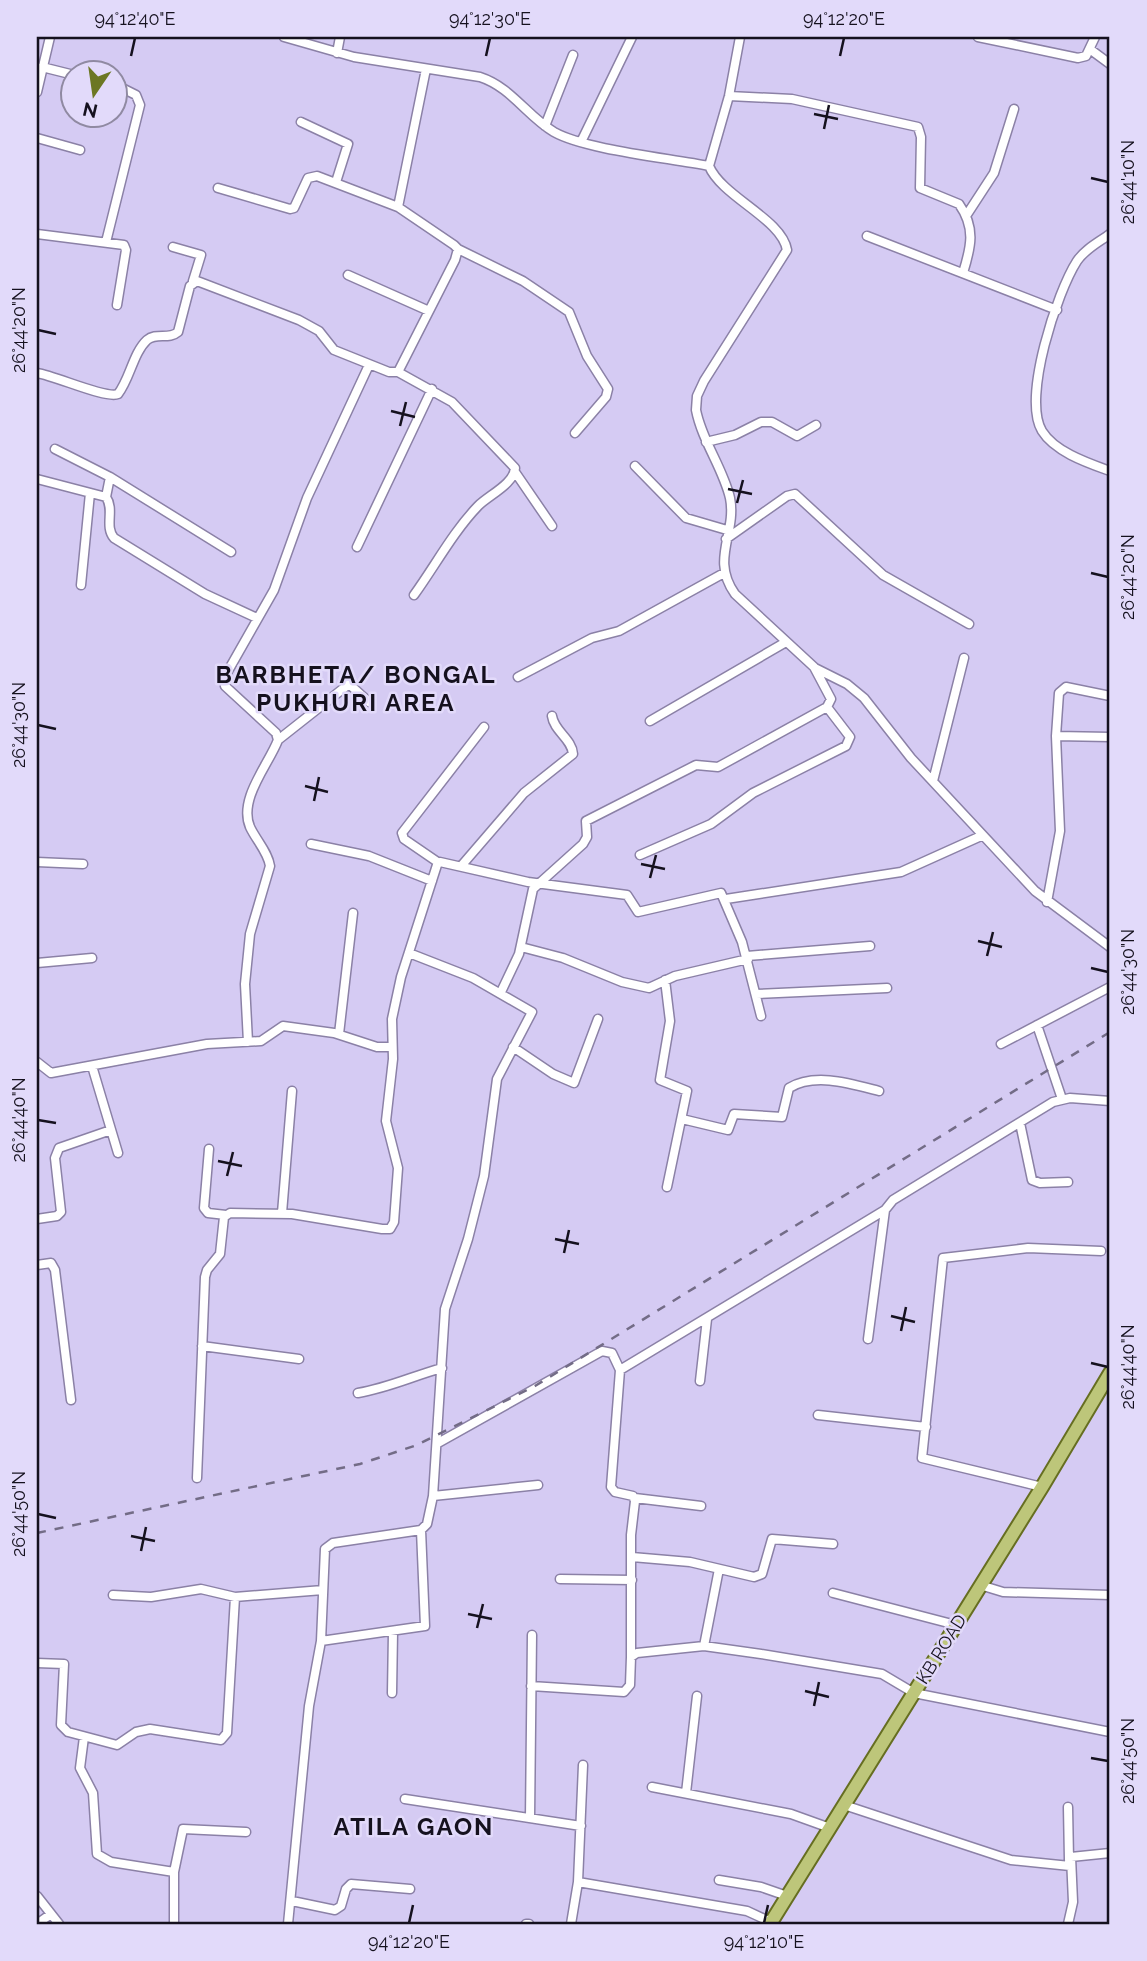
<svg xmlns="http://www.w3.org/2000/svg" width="1147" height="1961" font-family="Raleway,sans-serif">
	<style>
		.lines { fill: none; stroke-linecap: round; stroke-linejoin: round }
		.street-casing { stroke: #8b81a6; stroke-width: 11 }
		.primary-casing { stroke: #666e21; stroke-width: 16 }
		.street { stroke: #fff; stroke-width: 8 }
		.primary { stroke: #bdc67a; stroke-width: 12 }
		.rail { stroke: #736c86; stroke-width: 2.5; stroke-dasharray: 9 9; stroke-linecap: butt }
		.ticks { fill: none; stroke: #15111e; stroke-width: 2.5 }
		.labels { text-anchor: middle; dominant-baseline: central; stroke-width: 5; stroke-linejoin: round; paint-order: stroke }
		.street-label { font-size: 18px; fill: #15111e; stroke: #e2dafa }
		.district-label { font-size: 24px; font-weight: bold; letter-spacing: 2px; fill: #15111e; stroke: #e2dafa }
		.neatline { fill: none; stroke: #15111e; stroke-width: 2.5 }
		.ticks-label { font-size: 18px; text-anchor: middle; fill: #15111e }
	</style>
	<rect width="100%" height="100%" fill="#d5cbf3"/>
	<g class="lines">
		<g class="street-casing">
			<path id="street" d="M 284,37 L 354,57 L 480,77 C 511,87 527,116 554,132 C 586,150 670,158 709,166
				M 978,37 L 1078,58 L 1086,56 L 1095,37
				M 1091,50 L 1110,64
				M 337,53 L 340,37
				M 42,67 L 74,75
				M 37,92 L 50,37
				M 729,96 L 792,99 L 918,127 L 921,137 L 920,188 L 959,204 C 976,228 971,247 963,273
				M 301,122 L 348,144 L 336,182
				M 545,126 L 573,55
				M 37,138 L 80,150
				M 581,142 L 632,37
				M 398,207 L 426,69
				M 966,216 L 994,173 L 1014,109
				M 37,234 L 124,245 L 126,250 L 117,305
				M 1110,234 C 1099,242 1085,249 1077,261 C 1057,292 1022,398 1042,431 C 1055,452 1088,463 1110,471
				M 867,236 L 1057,310
				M 106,242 L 140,105 L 136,95 L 116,85
				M 173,247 L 201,255 L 193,281
				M 458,249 L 523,281 L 569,312 L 587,356 L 608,389 L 606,397 L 575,433
				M 348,275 L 429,311
				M 398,372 L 452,402 L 515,468 C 514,484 489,495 478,506 C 453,532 435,566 414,595
				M 37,373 C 56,376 106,399 118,394 C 130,379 133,353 147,340 C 156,332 169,340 178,332 L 190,286 L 197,281 L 299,320 L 319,331 L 334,350 L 389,372 L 398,372 L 455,260 L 458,249 L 454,245 L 398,207 L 317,176 L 308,178 L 294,208 L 290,209 L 218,188
				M 706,442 L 735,435 L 761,422 L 772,422 L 797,436 L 816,425
				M 55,449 L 110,477 L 106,497 C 115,510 104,526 114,538 L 205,594 L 257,618
				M 635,466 L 686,518 L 727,530
				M 515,472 L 552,526
				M 110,477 L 231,552
				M 37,479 L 106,497
				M 726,539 L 787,496 L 795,494 L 883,575 L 969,624
				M 357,547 L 432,389
				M 81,585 L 90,493
				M 815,668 L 847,684 L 864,698 L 911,758 L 1035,891 L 1110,947
				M 518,677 L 592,638 L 619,631 L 724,573
				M 650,721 L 786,642
				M 1056,736 L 1110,737
				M 278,740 L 349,684 L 369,702
				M 933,781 L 964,658
				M 311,844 L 369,856 L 432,881
				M 640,855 L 711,824 L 753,793 L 846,746 L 850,737 L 827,707
				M 37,862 L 83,864
				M 439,863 L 404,839 L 402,833 L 484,727
				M 462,865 L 524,793 L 573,754 C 572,739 554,731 552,716
				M 726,899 L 901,872 L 981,836
				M 1047,902 L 1060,831 L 1056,736 L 1059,693 L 1066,687 L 1110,696
				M 521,947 L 563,958 L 622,982 L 649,988 L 675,976 L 748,959
				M 409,953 L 473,978 L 532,1012 L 497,1079 L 484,1176 L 468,1239 L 445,1309 L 433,1496
				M 747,956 L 870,946
				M 37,963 L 92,958
				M 665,980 L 670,1021 L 660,1080 L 687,1091 L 667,1187
				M 501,992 L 519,954 L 533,889 L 583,844 L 587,837 L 586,821 L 696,765 L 718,767 L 827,707 L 831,699 L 814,667 L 735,594 C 710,559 737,533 730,498 C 723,468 702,441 696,410 L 697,396 L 704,381 L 787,250 C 782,219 722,197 709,166 L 729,96 L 740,37
				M 756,994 L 887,988
				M 1037,1025 L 1062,1099
				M 339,1034 L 353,913
				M 248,1042 L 245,984 L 250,934 L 270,866 C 268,852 256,840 250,827 C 238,799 269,764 278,740 L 276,733 L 225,686 L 224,678 L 274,590 L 307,498 L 369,365
				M 1001,1044 L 1110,987
				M 513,1047 L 553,1074 L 574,1083 L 598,1019
				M 37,1062 L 51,1073 L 207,1044 L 261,1041 L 283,1026 L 334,1033 L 377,1047 L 392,1047
				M 92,1066 L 118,1153
				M 682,1119 L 728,1130 L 734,1114 L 782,1117 L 789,1088 C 815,1072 852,1084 879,1091
				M 1020,1123 L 1032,1180 L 1040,1183 L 1068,1182
				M 209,1149 L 204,1208 L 208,1213 L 226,1215
				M 282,1213 L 292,1091
				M 37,1219 L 57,1216 L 61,1212 L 55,1158 L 59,1148 L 111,1130
				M 37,1265 L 51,1263 L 55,1270 L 71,1400
				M 868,1339 L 885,1210 L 893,1200 L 1053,1102 L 1070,1098 L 1110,1101
				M 202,1346 L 299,1359
				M 620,1370 L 885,1210
				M 700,1381 L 707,1319
				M 358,1393 C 388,1388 413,1376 442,1368
				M 818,1415 L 926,1427
				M 438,1443 L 602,1351 L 612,1353 L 620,1370 L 611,1487 L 615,1492 L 633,1496 L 635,1501 L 631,1535 L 631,1657
				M 197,1478 L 205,1277 L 207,1270 L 220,1254 L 224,1217 L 230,1213 L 292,1214 L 382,1229 L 390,1229 L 394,1222 L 398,1168 L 386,1121 L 393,1059 L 392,1019 L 401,977 L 437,865 L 440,862 L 528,882 L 627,895 L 638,912 L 721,893 L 742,942 L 761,1016
				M 1042,1487 L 922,1458 L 943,1258 L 1028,1248 L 1101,1251
				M 635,1498 L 701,1506
				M 632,1557 L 690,1562 L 754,1577 L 762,1574 L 772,1539 L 833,1544
				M 560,1579 L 632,1580
				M 980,1585 L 1003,1592 L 1110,1595
				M 833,1593 L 956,1625
				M 113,1595 L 151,1597 L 201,1589 L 235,1597 L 323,1590
				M 321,1641 L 425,1626 L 421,1530
				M 704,1646 L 719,1569
				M 37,1663 L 64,1664 L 61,1725 L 68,1732 L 117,1745 L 136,1732 L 150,1729 L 221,1740 L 227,1733 L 235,1597
				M 531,1686 L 624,1692 L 630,1685 L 631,1657 L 637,1653 L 704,1646 L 761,1654 L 882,1674 L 914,1693 L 1110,1732
				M 392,1693 L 393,1632
				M 84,1737 L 80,1768 L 93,1793 L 97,1854 L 111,1862 L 174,1872
				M 652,1787 L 791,1814 L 830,1828
				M 686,1793 L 697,1696
				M 405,1799 L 581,1826
				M 844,1805 L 1011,1860 L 1070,1866
				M 1068,1807 L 1069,1860
				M 530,1818 L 532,1635
				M 719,1880 L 761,1887 L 787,1896
				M 578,1882 L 747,1911 L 771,1922
				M 37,1896 L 59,1924
				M 292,1901 L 335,1910 L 341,1906 L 346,1889 L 351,1884 L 410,1889
				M 37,1924 L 51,1914
				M 174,1924 L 174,1872 L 183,1829 L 246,1832
				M 288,1924 L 309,1706 L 321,1641 L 325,1549 L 333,1543 L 421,1530 L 427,1524 L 433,1496 L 538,1485
				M 526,1924 L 529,1924
				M 571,1924 L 578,1882 L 583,1765
				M 1068,1924 L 1073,1902 L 1071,1857 L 1110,1853"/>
		</g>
		<g class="primary-casing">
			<path id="primary" d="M 770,1924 L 1042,1487 L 1110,1373"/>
		</g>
		<use href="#street" class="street"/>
		<use href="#primary" class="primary"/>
		<path class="rail" d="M 37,1533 L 360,1464 L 417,1445 L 535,1386 L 1110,1032"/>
	</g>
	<path class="ticks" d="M 131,56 L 135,38M 486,56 L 490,38M 840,56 L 844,38M 814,114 L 838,119M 824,129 L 829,105M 1091,178 L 1108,182M 38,330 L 56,334M 391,411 L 415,417M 400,426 L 406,402M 728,489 L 752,494M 737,503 L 743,480M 1091,573 L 1108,577M 38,725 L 56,729M 305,786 L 328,792M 314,801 L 319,777M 641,864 L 665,869M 650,878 L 656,855M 978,941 L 1002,947M 987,956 L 993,932M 1091,968 L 1108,972M 38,1120 L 56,1123M 218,1161 L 242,1166M 227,1176 L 233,1152M 555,1239 L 579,1244M 564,1253 L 569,1230M 891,1316 L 915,1322M 901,1331 L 906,1307M 1091,1363 L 1108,1367M 38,1514 L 56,1518M 131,1536 L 155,1541M 141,1551 L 146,1527M 468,1614 L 492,1619M 477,1628 L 483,1604M 805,1691 L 829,1697M 814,1706 L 819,1682M 1091,1758 L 1108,1761M 409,1923 L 413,1905M 764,1923 L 768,1905"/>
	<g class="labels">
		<g class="street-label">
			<text transform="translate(941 1649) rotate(-58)">KB ROAD</text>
		</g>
		<g class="district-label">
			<text x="356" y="674">BARBHETA/ BONGAL<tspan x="356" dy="28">PUKHURI AREA</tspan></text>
			<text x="414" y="1826">ATILA GAON</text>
		</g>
	</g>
	<rect width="1147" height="1961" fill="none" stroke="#e2dafa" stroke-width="77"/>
	<g transform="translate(94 94) rotate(193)"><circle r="33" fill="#e2dafa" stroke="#908aa2" stroke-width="2"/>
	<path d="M0-5L12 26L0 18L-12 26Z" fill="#6c7723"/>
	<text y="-10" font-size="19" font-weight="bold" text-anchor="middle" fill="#15111e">N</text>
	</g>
	<rect x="38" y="38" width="1070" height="1885" class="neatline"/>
	<g class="ticks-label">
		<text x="135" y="25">94°12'40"E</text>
		<text x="490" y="25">94°12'30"E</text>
		<text x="844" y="25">94°12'20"E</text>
		<text transform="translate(1128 182) rotate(-90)" y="6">26°44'10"N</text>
		<text transform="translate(19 330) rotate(-90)" y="6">26°44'20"N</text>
		<text transform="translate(1128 577) rotate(-90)" y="6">26°44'20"N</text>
		<text transform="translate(19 725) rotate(-90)" y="6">26°44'30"N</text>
		<text transform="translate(1128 972) rotate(-90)" y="6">26°44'30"N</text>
		<text transform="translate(19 1120) rotate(-90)" y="6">26°44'40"N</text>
		<text transform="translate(1128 1367) rotate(-90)" y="6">26°44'40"N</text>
		<text transform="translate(19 1514) rotate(-90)" y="6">26°44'50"N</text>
		<text transform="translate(1128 1761) rotate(-90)" y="6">26°44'50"N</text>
		<text x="409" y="1948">94°12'20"E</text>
		<text x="764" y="1948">94°12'10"E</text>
	</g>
</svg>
